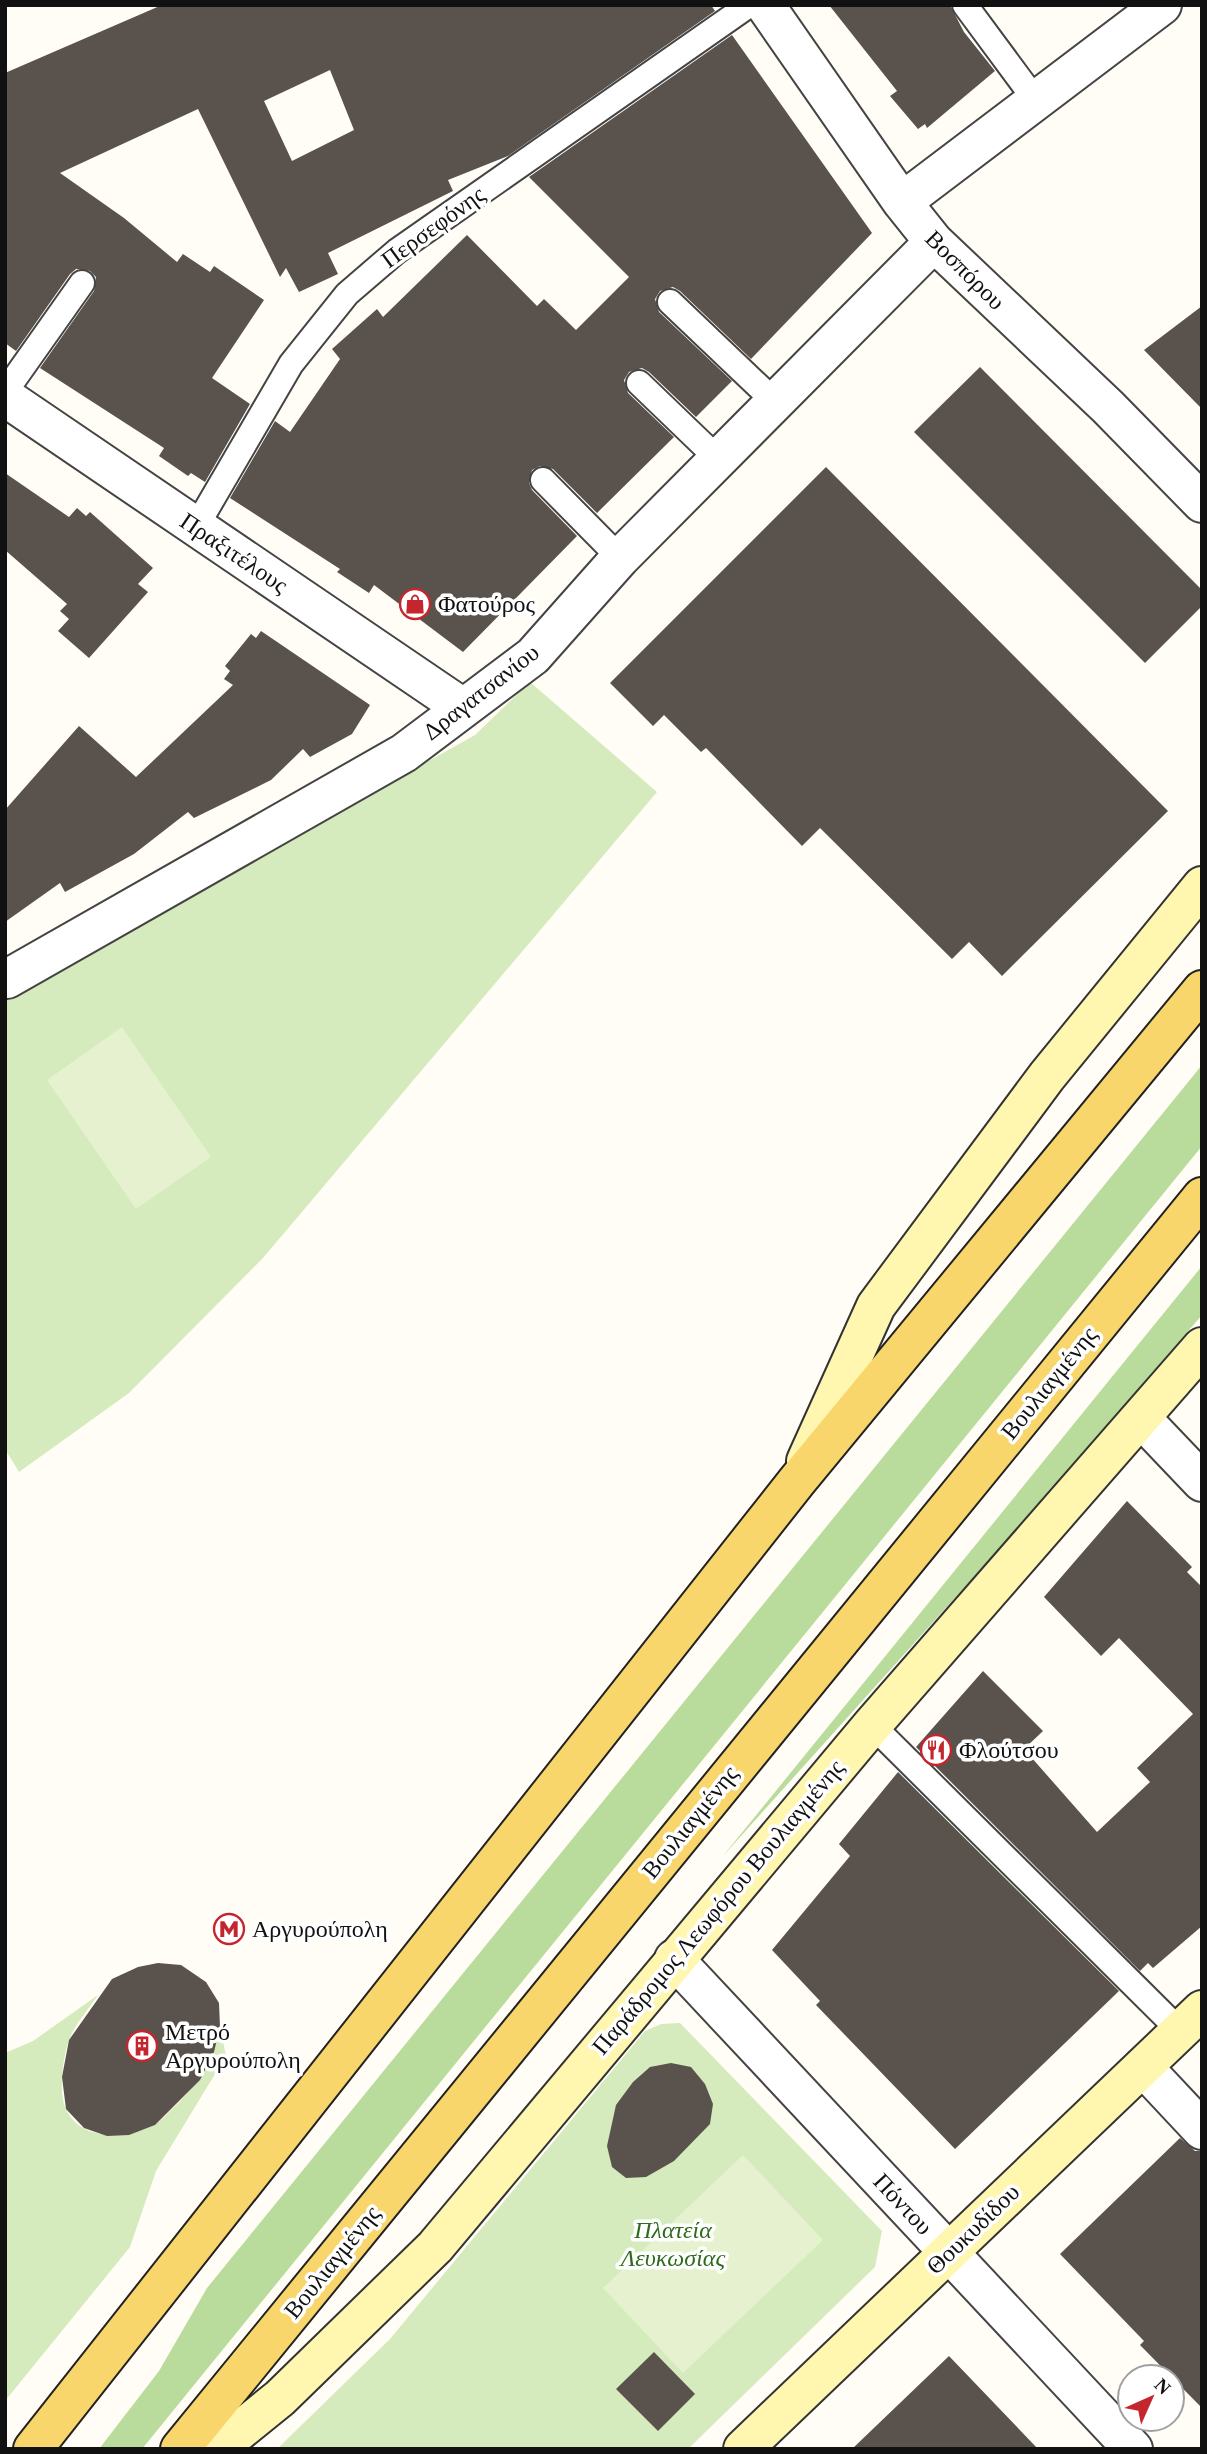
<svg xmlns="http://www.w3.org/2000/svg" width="1207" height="2454" font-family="'Times New Roman',serif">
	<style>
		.green { fill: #d5ebbd }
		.forest { fill: #b9dc9c }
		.pitch { fill: #e6f2cf }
		.building { fill: #5a524d; fill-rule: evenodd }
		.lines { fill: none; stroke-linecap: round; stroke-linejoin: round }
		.lane-casing { stroke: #444; stroke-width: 28 }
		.street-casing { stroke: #444; stroke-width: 42 }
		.secondary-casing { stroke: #333; stroke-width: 42 }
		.primary-casing { stroke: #222; stroke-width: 42 }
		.lane { stroke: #fff; stroke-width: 24 }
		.street { stroke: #fff; stroke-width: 38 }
		.secondary { stroke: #fff6b0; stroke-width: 38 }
		.primary { stroke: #f9d66b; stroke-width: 38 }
		.labels { text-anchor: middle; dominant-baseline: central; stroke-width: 7; stroke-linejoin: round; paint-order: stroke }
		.street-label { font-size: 24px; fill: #111; stroke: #fff }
		.poi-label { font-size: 24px; fill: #111; stroke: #fff; text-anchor: start }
		.park-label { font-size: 24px; font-style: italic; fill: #2f6b1f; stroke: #fff }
	</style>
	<rect width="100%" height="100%" fill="#fffdf5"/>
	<path class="green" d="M 530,682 L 657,792 L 263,1258 L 129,1393 L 19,1472 L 5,1449 L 5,998 L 475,735 Z
		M 98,1995 C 89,2009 75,2024 69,2040 C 63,2056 58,2094 66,2109 C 81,2142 125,2138 152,2126 C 159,2123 166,2115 172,2109 C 198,2085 212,2061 220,2027 L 226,2056 L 156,2171 L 130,2247 L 5,2401 L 5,2053 L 33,2041 Z
		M 680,2023 L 882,2231 L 875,2267 L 688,2449 L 277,2449 L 390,2339 L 645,2031 L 661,2024 Z"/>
	<path class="forest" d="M 1202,1065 L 1202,1146 L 142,2449 L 99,2449 L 159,2371 L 207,2288 Z
		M 1202,1266 L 1202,1315 L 1022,1523 L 723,1856 Z"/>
	<path class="pitch" d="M 122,1027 L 211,1157 L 136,1209 L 47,1080 Z
		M 743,2155 L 823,2240 L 683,2373 L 603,2288 Z"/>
	<path class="building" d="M 162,5 L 711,5 L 715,11 L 508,156 L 448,180 L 453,191 L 328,253 L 338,274 L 299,292 L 286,268 L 280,277 L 198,109 L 60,173 L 124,218 L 177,262 L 183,254 L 210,272 L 214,266 L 264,300 L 212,378 L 250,404 L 205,482 L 191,473 L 188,476 L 159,456 L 164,448 L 40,368 L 94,291 L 96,277 L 90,271 L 76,269 L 70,274 L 16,351 L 5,343 L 5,73 ZM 330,70 L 354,130 L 292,161 L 264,101 Z
		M 829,5 L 950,5 L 964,32 L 995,71 L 927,128 L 925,124 L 918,129 L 890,96 L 897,91 Z
		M 732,35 L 872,233 L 751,359 L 680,291 L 673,287 L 660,291 L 655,299 L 659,312 L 732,381 L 696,417 L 649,372 L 642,368 L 629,372 L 624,380 L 628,393 L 674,437 L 597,513 L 553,469 L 540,466 L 532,470 L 529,483 L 532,490 L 577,536 L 463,652 L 374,585 L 369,593 L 337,572 L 340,569 L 230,498 L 275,421 L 290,432 L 340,359 L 332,349 L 377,309 L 383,317 L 467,235 L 537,306 L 544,299 L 576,330 L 629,277 L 529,177 Z
		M 1202,306 L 1202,409 L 1144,350 Z
		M 980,367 L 1202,590 L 1202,606 L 1145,663 L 914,432 Z
		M 826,467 L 1168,811 L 1002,976 L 969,942 L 952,959 L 820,828 L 802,846 L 706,748 L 701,752 L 664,715 L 653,726 L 610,683 Z
		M 5,473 L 69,517 L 77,508 L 86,516 L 90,512 L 153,568 L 138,584 L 148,592 L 89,658 L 58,631 L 69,619 L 60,611 L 67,604 L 5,550 Z
		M 261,631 L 370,705 L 352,734 L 310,757 L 303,749 L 271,780 L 194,818 L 188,812 L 134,854 L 65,892 L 60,883 L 5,922 L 5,810 L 79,726 L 136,777 L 233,685 L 224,679 L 230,671 L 225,666 L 251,634 L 256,638 Z
		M 1127,1501 L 1192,1567 L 1187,1572 L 1202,1587 L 1202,1926 L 1153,1968 L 1148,1963 L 1140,1971 L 916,1747 L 983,1671 L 1043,1731 L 1024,1749 L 1097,1832 L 1150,1782 L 1137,1768 L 1193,1714 L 1119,1638 L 1101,1656 L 1044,1597 Z
		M 898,1772 L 1119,1991 L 955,2149 L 816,2005 L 820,2001 L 772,1950 L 850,1856 L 839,1844 Z
		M 158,1963 L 181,1965 L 206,1982 L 219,2003 L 220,2027 L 214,2052 L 200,2080 L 155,2125 L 129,2135 L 107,2136 L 84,2128 L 66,2109 L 62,2077 L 69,2040 L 112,1979 L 138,1967 Z
		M 671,2063 L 691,2067 L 705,2084 L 713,2104 L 710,2124 L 674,2161 L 646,2177 L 626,2178 L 612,2167 L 607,2146 L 616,2105 L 633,2082 L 650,2067 Z
		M 1180,2138 L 1195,2151 L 1202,2151 L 1202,2408 L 1140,2345 L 1144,2341 L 1060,2254 Z
		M 654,2352 L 695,2394 L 658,2431 L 616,2389 Z
		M 949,2356 L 1038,2449 L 852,2449 Z"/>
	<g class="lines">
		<g class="lane-casing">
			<path id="lane" d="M 965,5 L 1036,101
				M 670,302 L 775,402
				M 639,383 L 718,459
				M 5,392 L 82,283
				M 543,480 L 620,558
				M 196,527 L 291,364 L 347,294 L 397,251 L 749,5
				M 872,1725 L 1180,2031"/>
		</g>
		<g class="street-casing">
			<path id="street" d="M 765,5 L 902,202 L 934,242 L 1108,407 L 1202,503
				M 902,202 L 1162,5
				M 5,397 L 463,708
				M 5,977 L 7,979 L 404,753 L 533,656 L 620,558 L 934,242
				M 1141,1418 L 1202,1482
				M 674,1959 L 1133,2449
				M 1143,2067 L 1202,2130"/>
		</g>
		<g class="secondary-casing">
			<path id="secondary" d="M 806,1461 L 876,1306 L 1047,1076 L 1202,886
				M 217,2449 L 280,2398 L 435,2247 L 872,1725 L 1202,1347
				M 743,2449 L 1202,2010"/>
		</g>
		<g class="primary-casing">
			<path id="primary" d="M 33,2449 L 797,1481 L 1202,990
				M 180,2449 L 1202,1197"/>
		</g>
		<use href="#lane" class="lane"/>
		<use href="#street" class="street"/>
		<use href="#secondary" class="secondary"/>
		<use href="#primary" class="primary"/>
	</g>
	<defs>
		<g id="shop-ring" transform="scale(1.575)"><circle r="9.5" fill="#fff" stroke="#c4262e" stroke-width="1.5"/><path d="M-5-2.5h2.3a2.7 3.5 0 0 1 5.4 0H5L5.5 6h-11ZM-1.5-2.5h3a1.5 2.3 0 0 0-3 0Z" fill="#c4262e"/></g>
		<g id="restaurant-ring" transform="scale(1.575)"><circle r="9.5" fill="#fff" stroke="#c4262e" stroke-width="1.5"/><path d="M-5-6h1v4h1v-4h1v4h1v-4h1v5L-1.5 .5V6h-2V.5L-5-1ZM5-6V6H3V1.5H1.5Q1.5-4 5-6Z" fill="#c4262e"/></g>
		<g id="metro-ring" transform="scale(1.575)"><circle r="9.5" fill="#fff" stroke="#c4262e" stroke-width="1.5"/><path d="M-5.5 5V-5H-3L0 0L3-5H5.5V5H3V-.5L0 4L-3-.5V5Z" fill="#c4262e"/></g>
		<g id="building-ring" transform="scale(1.575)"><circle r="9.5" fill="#fff" stroke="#c4262e" stroke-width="1.5"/><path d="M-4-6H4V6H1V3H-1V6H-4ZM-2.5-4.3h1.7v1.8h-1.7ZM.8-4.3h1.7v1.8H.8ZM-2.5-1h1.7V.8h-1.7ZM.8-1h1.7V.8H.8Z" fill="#c4262e"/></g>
	</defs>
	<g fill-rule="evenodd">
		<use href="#shop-ring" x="415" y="604"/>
		<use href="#restaurant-ring" x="936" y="1750"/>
		<use href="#metro-ring" x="229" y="1929"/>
		<use href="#building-ring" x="142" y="2046"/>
	</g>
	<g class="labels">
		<g class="street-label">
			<text transform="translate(433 227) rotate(-36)">Περσεφόνης</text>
			<text transform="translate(965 270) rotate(45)">Βοσπόρου</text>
			<text transform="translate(234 553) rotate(34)">Πραξιτέλους</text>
			<text transform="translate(481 692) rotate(-38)">Δραγατσανίου</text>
			<text transform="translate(1049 1383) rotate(-51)">Βουλιαγμένης</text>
			<text transform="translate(690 1822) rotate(-51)">Βουλιαγμένης</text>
			<text transform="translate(718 1907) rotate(-50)">Παράδρομος Λεωφόρου Βουλιαγμένης</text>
			<text transform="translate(903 2204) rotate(47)">Πόντου</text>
			<text transform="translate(973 2229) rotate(-44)">Θουκυδίδου</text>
			<text transform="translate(332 2262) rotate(-51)">Βουλιαγμένης</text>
		</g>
		<g class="poi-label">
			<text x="438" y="604">Φατούρος</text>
			<text x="959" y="1750">Φλούτσου</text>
			<text x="252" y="1929">Αργυρούπολη</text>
			<text x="165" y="2032">Μετρό<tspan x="165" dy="28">Αργυρούπολη</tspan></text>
		</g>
		<g class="park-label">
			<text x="673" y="2230">Πλατεία<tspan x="673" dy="28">Λευκωσίας</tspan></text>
		</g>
	</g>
	<rect width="1207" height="2454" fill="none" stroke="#111111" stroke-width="14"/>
	<g transform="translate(1151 2398) rotate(45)"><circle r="33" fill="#ffffff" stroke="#a0a0a0" stroke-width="2"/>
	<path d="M0-5L12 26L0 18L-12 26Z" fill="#c4262e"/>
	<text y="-10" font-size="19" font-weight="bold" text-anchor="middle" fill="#111111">N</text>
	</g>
</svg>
